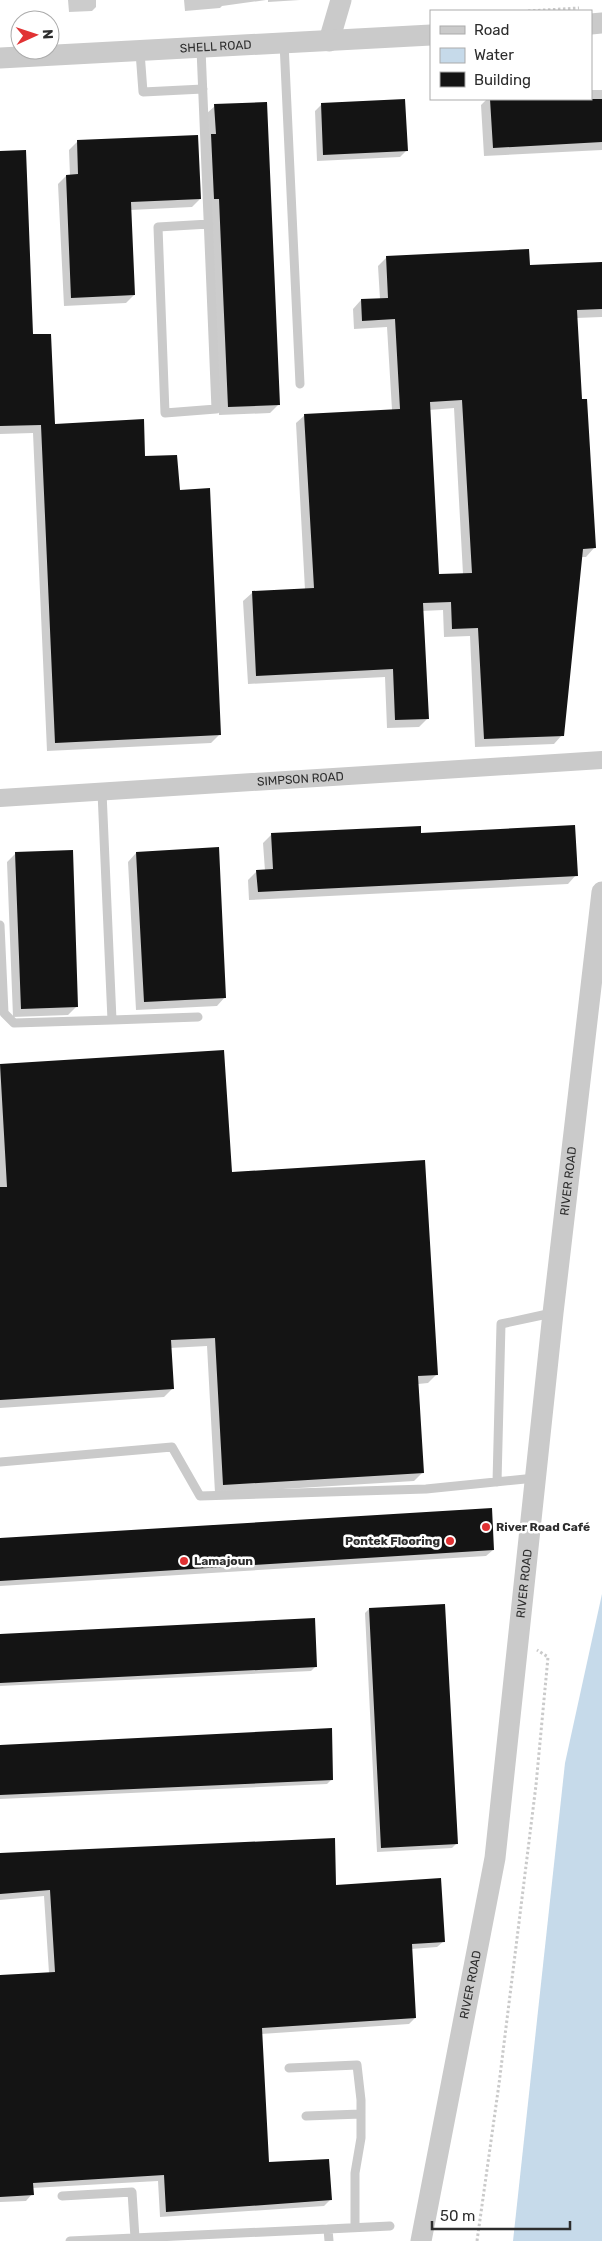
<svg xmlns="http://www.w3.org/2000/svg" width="602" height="2241" font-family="Rubik,sans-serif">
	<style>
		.water { fill: #c6daea }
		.shadow { fill: #0003; fill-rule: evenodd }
		.building { fill: #141414; fill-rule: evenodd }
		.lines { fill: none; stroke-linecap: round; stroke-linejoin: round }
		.path { stroke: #cacaca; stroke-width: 3; stroke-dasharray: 2.5 2.5; stroke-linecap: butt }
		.service { stroke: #cacaca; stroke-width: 9 }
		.minor { stroke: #cacaca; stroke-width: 18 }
		.tertiary { stroke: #cacaca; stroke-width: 21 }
		.poi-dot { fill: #e13233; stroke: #fff; stroke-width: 2 }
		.labels { text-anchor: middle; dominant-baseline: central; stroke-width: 5; stroke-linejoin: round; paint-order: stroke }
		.street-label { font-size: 12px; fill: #2d2d2d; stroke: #fff }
		.poi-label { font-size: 12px; font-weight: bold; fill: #2d2d2d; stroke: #fff; text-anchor: start }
	</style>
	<rect width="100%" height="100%" fill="#fff"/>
	<path class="water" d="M 602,1594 L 602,2241 L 513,2241 L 565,1763 Z"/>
	<path class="shadow" d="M 68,0 L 96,0 L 96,7 L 92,11 L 69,12 Z
		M 184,0 L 266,0 L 222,6 L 220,8 L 185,11 Z
		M 268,0 L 300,0 L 268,2 Z
		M 591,90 L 602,90 L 602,150 L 484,156 L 481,105 L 487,99 L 591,99 Z
		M 322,104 L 406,151 L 400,157 L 317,161 L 315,111 Z
		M 215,106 L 279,404 L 270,413 L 219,415 L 206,114 Z
		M 77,142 L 200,199 L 192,207 L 130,210 L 134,295 L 126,303 L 64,306 L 58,184 L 66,176 L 70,176 L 69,150 Z
		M 0,152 L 32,336 L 54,426 L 144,457 L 179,491 L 220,734 L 211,743 L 47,751 L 33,433 L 0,434 Z
		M 387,257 L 529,267 L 602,263 L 602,317 L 576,318 L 580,401 L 594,548 L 586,557 L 581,557 L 562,735 L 554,744 L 475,747 L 470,636 L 444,637 L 443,610 L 422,611 L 428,718 L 419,727 L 387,728 L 385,677 L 248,684 L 243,601 L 252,593 L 305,590 L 296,423 L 305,415 L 392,410 L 387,327 L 354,329 L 353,309 L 361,300 L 380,299 L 378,266 ZM 454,408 L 463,574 L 438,575 L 429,410 Z
		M 272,834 L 420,834 L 576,875 L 568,884 L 249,900 L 248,880 L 257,871 L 265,871 L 263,843 Z
		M 16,853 L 77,1006 L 68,1015 L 13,1017 L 7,862 Z
		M 136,853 L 225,997 L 217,1006 L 136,1010 L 128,862 Z
		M 223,1051 L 231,1174 L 436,1375 L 428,1383 L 418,1384 L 423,1472 L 414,1481 L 215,1493 L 207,1346 L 170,1348 L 173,1388 L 164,1397 L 0,1408 L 0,1066 Z
		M 0,1540 L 493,1550 L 486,1556 L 0,1586 Z
		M 369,1609 L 456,1844 L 452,1848 L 377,1852 L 365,1613 Z
		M 0,1635 L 316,1666 L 311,1671 L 0,1686 Z
		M 0,1747 L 332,1779 L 327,1784 L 0,1799 Z
		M 0,1854 L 335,1886 L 444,1941 L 437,1947 L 411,1949 L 415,2018 L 409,2024 L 261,2034 L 268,2164 L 331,2199 L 324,2206 L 160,2217 L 158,2181 L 32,2188 L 32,2194 L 26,2201 L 0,2202 L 0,1976 L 49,1973 L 44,1896 L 0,1900 Z"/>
	<path class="building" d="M 405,99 L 408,151 L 323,155 L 321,103 Z
		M 490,99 L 602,99 L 602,142 L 493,148 Z
		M 267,102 L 280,405 L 228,407 L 219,199 L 214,199 L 211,134 L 216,134 L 214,104 Z
		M 198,135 L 201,199 L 131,202 L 135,295 L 71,298 L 66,175 L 78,174 L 77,140 Z
		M 26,150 L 33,334 L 51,334 L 55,424 L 144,419 L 145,456 L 177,455 L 180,490 L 210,488 L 221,735 L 55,743 L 41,425 L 0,426 L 0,151 Z
		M 529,249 L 530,265 L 602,262 L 602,309 L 577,310 L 582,399 L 587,399 L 596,548 L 583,549 L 564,736 L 484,739 L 478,628 L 452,629 L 451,602 L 423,603 L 429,719 L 395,720 L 393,669 L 256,676 L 252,591 L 314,588 L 304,414 L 400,409 L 395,319 L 362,321 L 361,299 L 388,298 L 386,256 ZM 462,400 L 472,573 L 439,574 L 430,402 Z
		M 575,825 L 578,876 L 258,892 L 256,870 L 273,869 L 271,833 L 421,826 L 421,833 Z
		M 219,847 L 226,998 L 144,1002 L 136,852 Z
		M 73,850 L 78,1007 L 21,1009 L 15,852 Z
		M 224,1050 L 232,1172 L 425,1160 L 438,1375 L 418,1376 L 424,1473 L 223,1485 L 215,1338 L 171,1340 L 174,1389 L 0,1400 L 0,1187 L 7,1187 L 0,1064 Z
		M 492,1508 L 494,1550 L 0,1581 L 0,1538 Z
		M 445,1604 L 458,1844 L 381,1848 L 369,1608 Z
		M 315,1618 L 317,1667 L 0,1683 L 0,1634 Z
		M 332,1728 L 333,1780 L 0,1795 L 0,1745 Z
		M 335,1838 L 336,1885 L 441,1878 L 445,1942 L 412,1944 L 416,2018 L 262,2028 L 269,2162 L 329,2159 L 332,2200 L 166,2212 L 164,2175 L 33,2183 L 34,2195 L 0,2197 L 0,1975 L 55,1972 L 50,1890 L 0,1894 L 0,1853 Z"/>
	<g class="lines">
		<path class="path" d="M 528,11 L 579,8
			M 477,2241 L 499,2084 L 536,1785 L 548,1657 L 537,1650"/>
		<path class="service" d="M 284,43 L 300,384
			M 201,49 L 216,409 L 165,413 L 158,227 L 209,224
			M 140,52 L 143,92 L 203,89
			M 102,792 L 112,1020 L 198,1017
			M 0,925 L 4,1013 L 14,1023 L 112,1020
			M 0,1462 L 172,1447 L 200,1496 L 426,1489 L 535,1478
			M 497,1482 L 501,1324 L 552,1313
			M 289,2068 L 357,2065 L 361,2100 L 361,2138 L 355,2173 L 355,2227
			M 306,2116 L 361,2114
			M 62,2196 L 132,2192 L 135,2238
			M 328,2229 L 390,2226
			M 70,2241 L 328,2229 L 329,2241"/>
		<path class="minor" id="s1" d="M 0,798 L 602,760"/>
		<g class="tertiary">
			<path d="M 591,24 L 602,23"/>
			<path d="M 329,41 L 341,0"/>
			<path id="s2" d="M 0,58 L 431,35"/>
			<path id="s3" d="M 421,2241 L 495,1858 L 553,1313 L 602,892"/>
		</g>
	</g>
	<g class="poi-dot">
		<circle cx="486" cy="1527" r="5"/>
		<circle cx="450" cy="1541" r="5"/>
		<circle cx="184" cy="1561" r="5"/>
	</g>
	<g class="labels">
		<g class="street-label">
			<text stroke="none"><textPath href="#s2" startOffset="216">SHELL ROAD</textPath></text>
			<text stroke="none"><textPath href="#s1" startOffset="301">SIMPSON ROAD</textPath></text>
			<text stroke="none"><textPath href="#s3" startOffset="1071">RIVER ROAD</textPath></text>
			<text stroke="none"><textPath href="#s3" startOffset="666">RIVER ROAD</textPath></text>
			<text stroke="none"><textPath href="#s3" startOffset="261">RIVER ROAD</textPath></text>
		</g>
		<g class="poi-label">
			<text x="496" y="1527">River Road Café</text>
			<text x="440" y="1541" text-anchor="end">Pontek Flooring</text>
			<text x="194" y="1561">Lamajoun</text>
		</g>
	</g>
	<rect x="430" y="10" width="162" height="90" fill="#ffffff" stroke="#ababab"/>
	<rect x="440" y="26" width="25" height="8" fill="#cacaca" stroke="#ababab"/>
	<text x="474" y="35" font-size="15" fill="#2d2d2d">Road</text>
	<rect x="440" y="48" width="25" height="15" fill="#c6daea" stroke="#ababab"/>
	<text x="474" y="60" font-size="15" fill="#2d2d2d">Water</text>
	<rect x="440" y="72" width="25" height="15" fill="#141414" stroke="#ababab"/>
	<text x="474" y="85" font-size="15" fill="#2d2d2d">Building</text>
	<g transform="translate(35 35) rotate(87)"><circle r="24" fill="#ffffff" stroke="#ababab"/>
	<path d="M0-4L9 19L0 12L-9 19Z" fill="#e13233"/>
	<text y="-8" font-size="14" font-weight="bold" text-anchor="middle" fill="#2d2d2d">N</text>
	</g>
	<path d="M432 2221v8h138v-8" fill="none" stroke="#2d2d2d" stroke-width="2.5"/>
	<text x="440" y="2221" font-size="15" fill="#2d2d2d" stroke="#ffffff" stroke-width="4" paint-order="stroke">50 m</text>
</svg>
